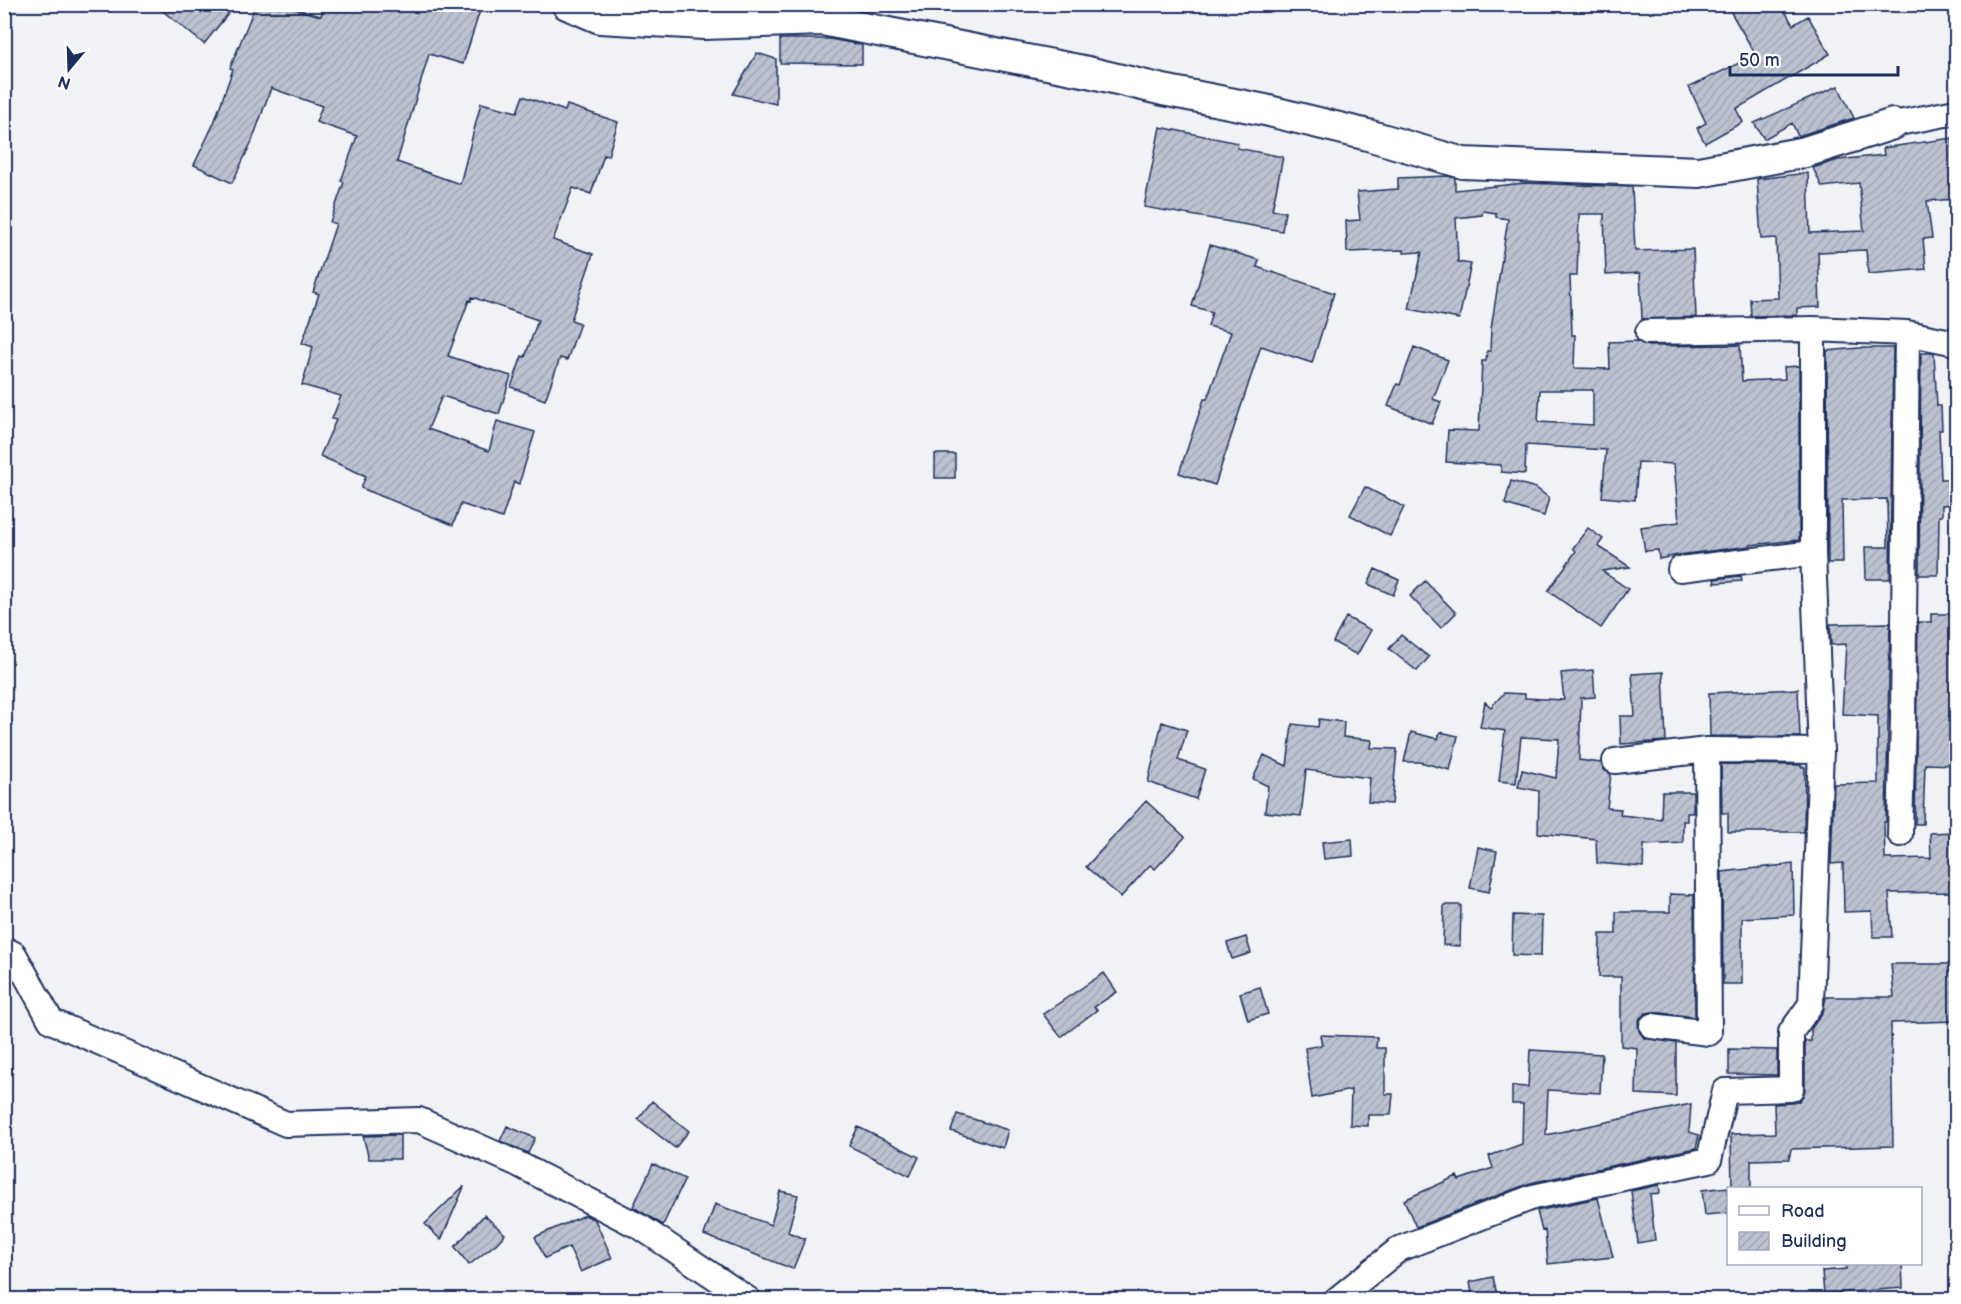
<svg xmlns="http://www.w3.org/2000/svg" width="1961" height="1304" font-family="'Balsamiq Sans',sans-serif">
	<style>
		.building { fill: url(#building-hatch); stroke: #1b2f5e; stroke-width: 1.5; fill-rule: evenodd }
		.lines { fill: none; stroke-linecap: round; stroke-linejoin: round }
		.minor-casing { stroke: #1b2f5e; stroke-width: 28 }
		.tertiary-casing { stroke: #1b2f5e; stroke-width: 34 }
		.minor { stroke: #fff; stroke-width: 24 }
		.tertiary { stroke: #fff; stroke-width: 30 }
	</style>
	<defs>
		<pattern id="building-hatch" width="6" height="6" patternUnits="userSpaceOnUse" patternTransform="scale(1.5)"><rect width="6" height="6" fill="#bcc2d0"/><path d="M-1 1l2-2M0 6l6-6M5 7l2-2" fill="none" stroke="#a1a7b5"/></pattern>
	</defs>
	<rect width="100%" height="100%" fill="#f1f2f5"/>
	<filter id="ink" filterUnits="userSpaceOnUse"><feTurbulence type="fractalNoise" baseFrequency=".0167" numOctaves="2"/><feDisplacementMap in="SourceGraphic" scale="12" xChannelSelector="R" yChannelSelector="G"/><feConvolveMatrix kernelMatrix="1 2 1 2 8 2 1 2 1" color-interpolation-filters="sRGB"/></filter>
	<g filter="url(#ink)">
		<path class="building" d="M 154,4 L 236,4 L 204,44 Z
			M 256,4 L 277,4 L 321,16 L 325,4 L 421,4 L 442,12 L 444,4 L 482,4 L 463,64 L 429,54 L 397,162 L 460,184 L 481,103 L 517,112 L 523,96 L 565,111 L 567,105 L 618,122 L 608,156 L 604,155 L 591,194 L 573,188 L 553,240 L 593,254 L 571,320 L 580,323 L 567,360 L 560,358 L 545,400 L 511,387 L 522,356 L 525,357 L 538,320 L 472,297 L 471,301 L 469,300 L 448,356 L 511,376 L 499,414 L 442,396 L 428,429 L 489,451 L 497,421 L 535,432 L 519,484 L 514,482 L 502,518 L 461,504 L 453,525 L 361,488 L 366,476 L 320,456 L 336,420 L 332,419 L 341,396 L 302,385 L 313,347 L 302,343 L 319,294 L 313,292 L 336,224 L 330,222 L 344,182 L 341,181 L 357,136 L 316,122 L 322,106 L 271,88 L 252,141 L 232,183 L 194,165 L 214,123 L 233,69 L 230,68 Z
			M 1726,4 L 1781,4 L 1793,25 L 1808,16 L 1830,54 L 1736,109 L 1743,122 L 1705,143 L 1697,128 L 1706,123 L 1689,87 L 1756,55 Z
			M 780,39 L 830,39 L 862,45 L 862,64 L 780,63 Z
			M 757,53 L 776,59 L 776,104 L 733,94 Z
			M 1838,86 L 1854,118 L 1798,136 L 1792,123 L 1764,139 L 1754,123 Z
			M 1160,127 L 1238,143 L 1237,148 L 1283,157 L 1272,210 L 1285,212 L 1282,231 L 1144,207 Z
			M 1952,138 L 1956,175 L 1956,199 L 1927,201 L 1932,238 L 1923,239 L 1926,269 L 1868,274 L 1866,250 L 1818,252 L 1820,307 L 1797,308 L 1797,315 L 1751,316 L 1750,299 L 1778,298 L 1776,238 L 1761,239 L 1757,179 L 1808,173 L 1810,233 L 1864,231 L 1859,183 L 1822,187 L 1813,168 L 1838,160 L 1884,155 L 1883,148 Z
			M 1448,176 L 1455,178 L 1455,190 L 1526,183 L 1632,187 L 1635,251 L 1693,249 L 1696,317 L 1642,319 L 1640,273 L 1606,275 L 1604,214 L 1579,214 L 1577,276 L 1570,276 L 1572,335 L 1575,335 L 1574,368 L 1610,369 L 1609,342 L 1637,341 L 1648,346 L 1740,345 L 1742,381 L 1785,379 L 1784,367 L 1799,366 L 1799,540 L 1750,545 L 1750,546 L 1678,555 L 1659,559 L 1658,550 L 1645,551 L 1641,527 L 1679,522 L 1674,464 L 1638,462 L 1635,500 L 1602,497 L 1606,450 L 1526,445 L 1525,474 L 1501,472 L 1501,465 L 1446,462 L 1448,430 L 1479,431 L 1482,361 L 1486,361 L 1487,351 L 1490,351 L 1491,329 L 1508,219 L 1496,217 L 1496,213 L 1483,211 L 1482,215 L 1456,218 L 1458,262 L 1471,264 L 1459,319 L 1409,309 L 1422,252 L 1404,253 L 1404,250 L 1347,252 L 1346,221 L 1360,220 L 1357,192 L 1398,189 L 1398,178 ZM 1540,390 L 1593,390 L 1593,425 L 1538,422 Z
			M 1210,245 L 1259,260 L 1257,267 L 1334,293 L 1312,363 L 1261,346 L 1215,485 L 1179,473 L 1204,399 L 1207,399 L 1231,332 L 1208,326 L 1212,312 L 1192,306 Z
			M 1414,347 L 1448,360 L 1433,399 L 1441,402 L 1432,424 L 1388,406 L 1397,384 L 1400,385 Z
			M 1859,348 L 1893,348 L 1890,579 L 1866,579 L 1865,547 L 1888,547 L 1887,499 L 1842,500 L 1843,563 L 1828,563 L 1827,351 Z
			M 1921,353 L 1934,353 L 1937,406 L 1941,406 L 1942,430 L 1939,430 L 1941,479 L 1956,479 L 1956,504 L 1942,505 L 1942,516 L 1939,516 L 1938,575 L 1919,575 Z
			M 935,454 L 955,454 L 955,478 L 935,478 Z
			M 1511,481 L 1536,488 L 1549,498 L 1544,516 L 1505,504 Z
			M 1365,487 L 1404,507 L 1390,536 L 1350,515 Z
			M 1588,528 L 1603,539 L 1598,546 L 1630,567 L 1602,571 L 1628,589 L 1601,628 L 1548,591 L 1576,551 L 1573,548 Z
			M 1375,569 L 1399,580 L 1393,595 L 1368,584 Z
			M 1741,576 L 1742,581 L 1715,583 L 1714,579 Z
			M 1425,581 L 1456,613 L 1441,628 L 1410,596 Z
			M 1931,614 L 1956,614 L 1956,765 L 1925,764 L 1923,824 L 1915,824 L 1918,622 L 1931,622 Z
			M 1346,617 L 1371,630 L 1357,655 L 1333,642 Z
			M 1890,623 L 1886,822 L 1884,822 L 1885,859 L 1931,858 L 1930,833 L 1956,832 L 1956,892 L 1889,893 L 1892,937 L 1873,937 L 1872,911 L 1844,912 L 1843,863 L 1831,864 L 1834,784 L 1878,783 L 1878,716 L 1842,714 L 1846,644 L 1831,645 L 1830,624 Z
			M 1401,635 L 1429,657 L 1417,671 L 1389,649 Z
			M 1593,670 L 1595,697 L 1581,698 L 1579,760 L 1601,763 L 1604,770 L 1611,774 L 1607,808 L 1621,809 L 1620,815 L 1661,819 L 1662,792 L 1693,792 L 1693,813 L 1687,813 L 1687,821 L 1683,821 L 1683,843 L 1644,845 L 1643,867 L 1597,863 L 1596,839 L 1538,833 L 1539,791 L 1518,787 L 1522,770 L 1556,778 L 1559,739 L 1521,737 L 1516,783 L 1499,781 L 1505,731 L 1480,727 L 1485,702 L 1491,707 L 1504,693 L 1525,694 L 1525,698 L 1564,700 L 1561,673 Z
			M 1663,672 L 1666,741 L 1621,744 L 1620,716 L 1635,716 L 1632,674 Z
			M 1798,689 L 1800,737 L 1710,736 L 1709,693 Z
			M 1319,719 L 1344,722 L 1343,737 L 1372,740 L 1371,748 L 1397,749 L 1392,804 L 1368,802 L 1370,778 L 1306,770 L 1301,816 L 1265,812 L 1268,786 L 1253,779 L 1264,755 L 1287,766 L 1292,724 L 1318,727 Z
			M 1162,722 L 1187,730 L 1178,760 L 1205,769 L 1196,799 L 1148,782 Z
			M 1411,732 L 1438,739 L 1440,732 L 1458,736 L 1450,770 L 1420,762 L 1404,762 Z
			M 1721,764 L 1801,765 L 1801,767 L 1805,767 L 1804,832 L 1728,832 L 1728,813 L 1722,813 Z
			M 1146,801 L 1185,837 L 1155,869 L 1150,865 L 1121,897 L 1086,867 Z
			M 1352,839 L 1353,856 L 1324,859 L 1322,842 Z
			M 1478,847 L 1497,851 L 1489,892 L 1470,888 Z
			M 1793,864 L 1794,915 L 1742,918 L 1742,984 L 1723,984 L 1722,872 Z
			M 1670,894 L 1694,895 L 1695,1017 L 1653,1012 L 1646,1013 L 1640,1018 L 1638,1024 L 1639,1031 L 1644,1038 L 1676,1043 L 1676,1096 L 1636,1094 L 1637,1048 L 1621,1046 L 1621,977 L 1599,977 L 1600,934 L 1616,934 L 1616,912 L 1670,912 Z
			M 1444,905 L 1461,905 L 1460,946 L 1443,945 Z
			M 1513,915 L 1542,916 L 1541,956 L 1512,955 Z
			M 1246,937 L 1251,953 L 1232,959 L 1227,943 Z
			M 1891,964 L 1956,964 L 1956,1021 L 1891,1023 L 1893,1146 L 1791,1149 L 1789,1159 L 1751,1160 L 1751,1188 L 1732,1188 L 1731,1134 L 1775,1133 L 1774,1104 L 1792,1103 L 1799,1101 L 1803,1096 L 1805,1089 L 1805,1041 L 1811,1041 L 1811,1029 L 1823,1012 L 1826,997 L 1894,997 Z
			M 1104,973 L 1117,992 L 1094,1007 L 1097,1010 L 1061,1037 L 1043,1014 Z
			M 1260,987 L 1268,1014 L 1248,1020 L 1240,993 Z
			M 1320,1035 L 1377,1037 L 1376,1048 L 1385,1048 L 1385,1094 L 1393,1094 L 1391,1115 L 1368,1115 L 1368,1126 L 1350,1125 L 1351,1090 L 1312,1098 L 1305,1048 L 1322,1045 Z
			M 1729,1049 L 1777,1050 L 1777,1075 L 1729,1074 Z
			M 1530,1050 L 1602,1054 L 1600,1093 L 1548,1090 L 1546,1135 L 1691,1104 L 1689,1132 L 1699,1135 L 1696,1148 L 1530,1183 L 1416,1227 L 1404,1200 L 1457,1176 L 1459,1180 L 1493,1168 L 1489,1156 L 1522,1144 L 1523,1104 L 1512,1104 L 1512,1086 L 1528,1087 Z
			M 652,1101 L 689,1131 L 675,1148 L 638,1119 Z
			M 957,1114 L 1008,1130 L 1003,1148 L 951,1131 Z
			M 507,1126 L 535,1138 L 528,1153 L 500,1141 Z
			M 858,1127 L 919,1157 L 910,1176 L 849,1146 Z
			M 400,1135 L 400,1159 L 369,1159 L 363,1136 Z
			M 653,1164 L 685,1179 L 663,1225 L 633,1207 Z
			M 1659,1185 L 1660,1193 L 1650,1194 L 1655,1240 L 1638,1243 L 1631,1191 Z
			M 463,1187 L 464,1187 L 441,1240 L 425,1224 Z
			M 1728,1187 L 1728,1213 L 1705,1215 L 1702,1190 Z
			M 780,1191 L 798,1195 L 788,1232 L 805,1239 L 793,1269 L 704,1235 L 715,1204 L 771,1225 Z
			M 1598,1198 L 1613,1257 L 1548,1264 L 1545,1230 L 1542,1231 L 1537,1211 Z
			M 484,1215 L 505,1234 L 497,1243 L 469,1265 L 455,1247 Z
			M 585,1215 L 595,1220 L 612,1258 L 581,1272 L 569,1247 L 545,1258 L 535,1237 Z
			M 1845,1263 L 1902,1263 L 1903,1288 L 1824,1294 L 1822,1271 L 1846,1269 Z
			M 1493,1277 L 1498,1299 L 1473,1299 L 1470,1282 Z"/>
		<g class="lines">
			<g class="minor-casing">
				<path id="minor" d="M 1893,124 L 1956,112
					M 1648,332 L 1813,329 L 1907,333 L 1956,343
					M 1680,569 L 1813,553
					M 1615,761 L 1707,750 L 1821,751
					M 1900,834 L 1903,718 L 1907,333
					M 4,949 L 14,954 L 51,1021 L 286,1124 L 419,1120 L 516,1163 L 642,1228 L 749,1300
					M 1652,1026 L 1709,1033 L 1707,750
					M 1336,1300 L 1399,1249 L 1533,1197 L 1709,1160 L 1725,1091 L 1791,1089 L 1791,1032 L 1811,1004 L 1821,751 L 1813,553 L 1813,329"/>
			</g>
			<g class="tertiary-casing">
				<path id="tertiary" d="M 567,4 L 600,18 L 704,24 L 822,20 L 1088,72 L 1163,90 L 1265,110 L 1368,135 L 1463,163 L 1699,172 L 1805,152 L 1893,124"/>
			</g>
			<use href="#minor" class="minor"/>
			<use href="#tertiary" class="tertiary"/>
		</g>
	</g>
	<rect width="1961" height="1304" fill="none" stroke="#fff" stroke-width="24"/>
	<rect x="12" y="12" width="1937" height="1280" fill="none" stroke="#1b2f5e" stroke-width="2" filter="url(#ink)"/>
	<rect x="1727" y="1187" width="195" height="78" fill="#ffffff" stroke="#a4acbf" stroke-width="1.5"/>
	<rect x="1739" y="1206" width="30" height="9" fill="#ffffff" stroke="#a4acbf" stroke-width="1.5"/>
	<text x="1781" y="1217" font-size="18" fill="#1b2f5e">Road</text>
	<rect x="1739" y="1232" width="30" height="18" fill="url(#building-hatch)" stroke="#a4acbf" stroke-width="1.5"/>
	<text x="1781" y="1247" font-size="18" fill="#1b2f5e">Building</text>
	<g transform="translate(69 69) rotate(199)" stroke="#ffffff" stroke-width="4.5" paint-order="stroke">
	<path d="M0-4.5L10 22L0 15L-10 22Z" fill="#1b2f5e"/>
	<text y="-9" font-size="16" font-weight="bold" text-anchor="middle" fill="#1b2f5e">N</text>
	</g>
	<path d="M1730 66v9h168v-9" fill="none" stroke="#1b2f5e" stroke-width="3"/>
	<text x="1739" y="66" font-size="18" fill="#1b2f5e" stroke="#ffffff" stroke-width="4.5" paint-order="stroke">50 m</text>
</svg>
